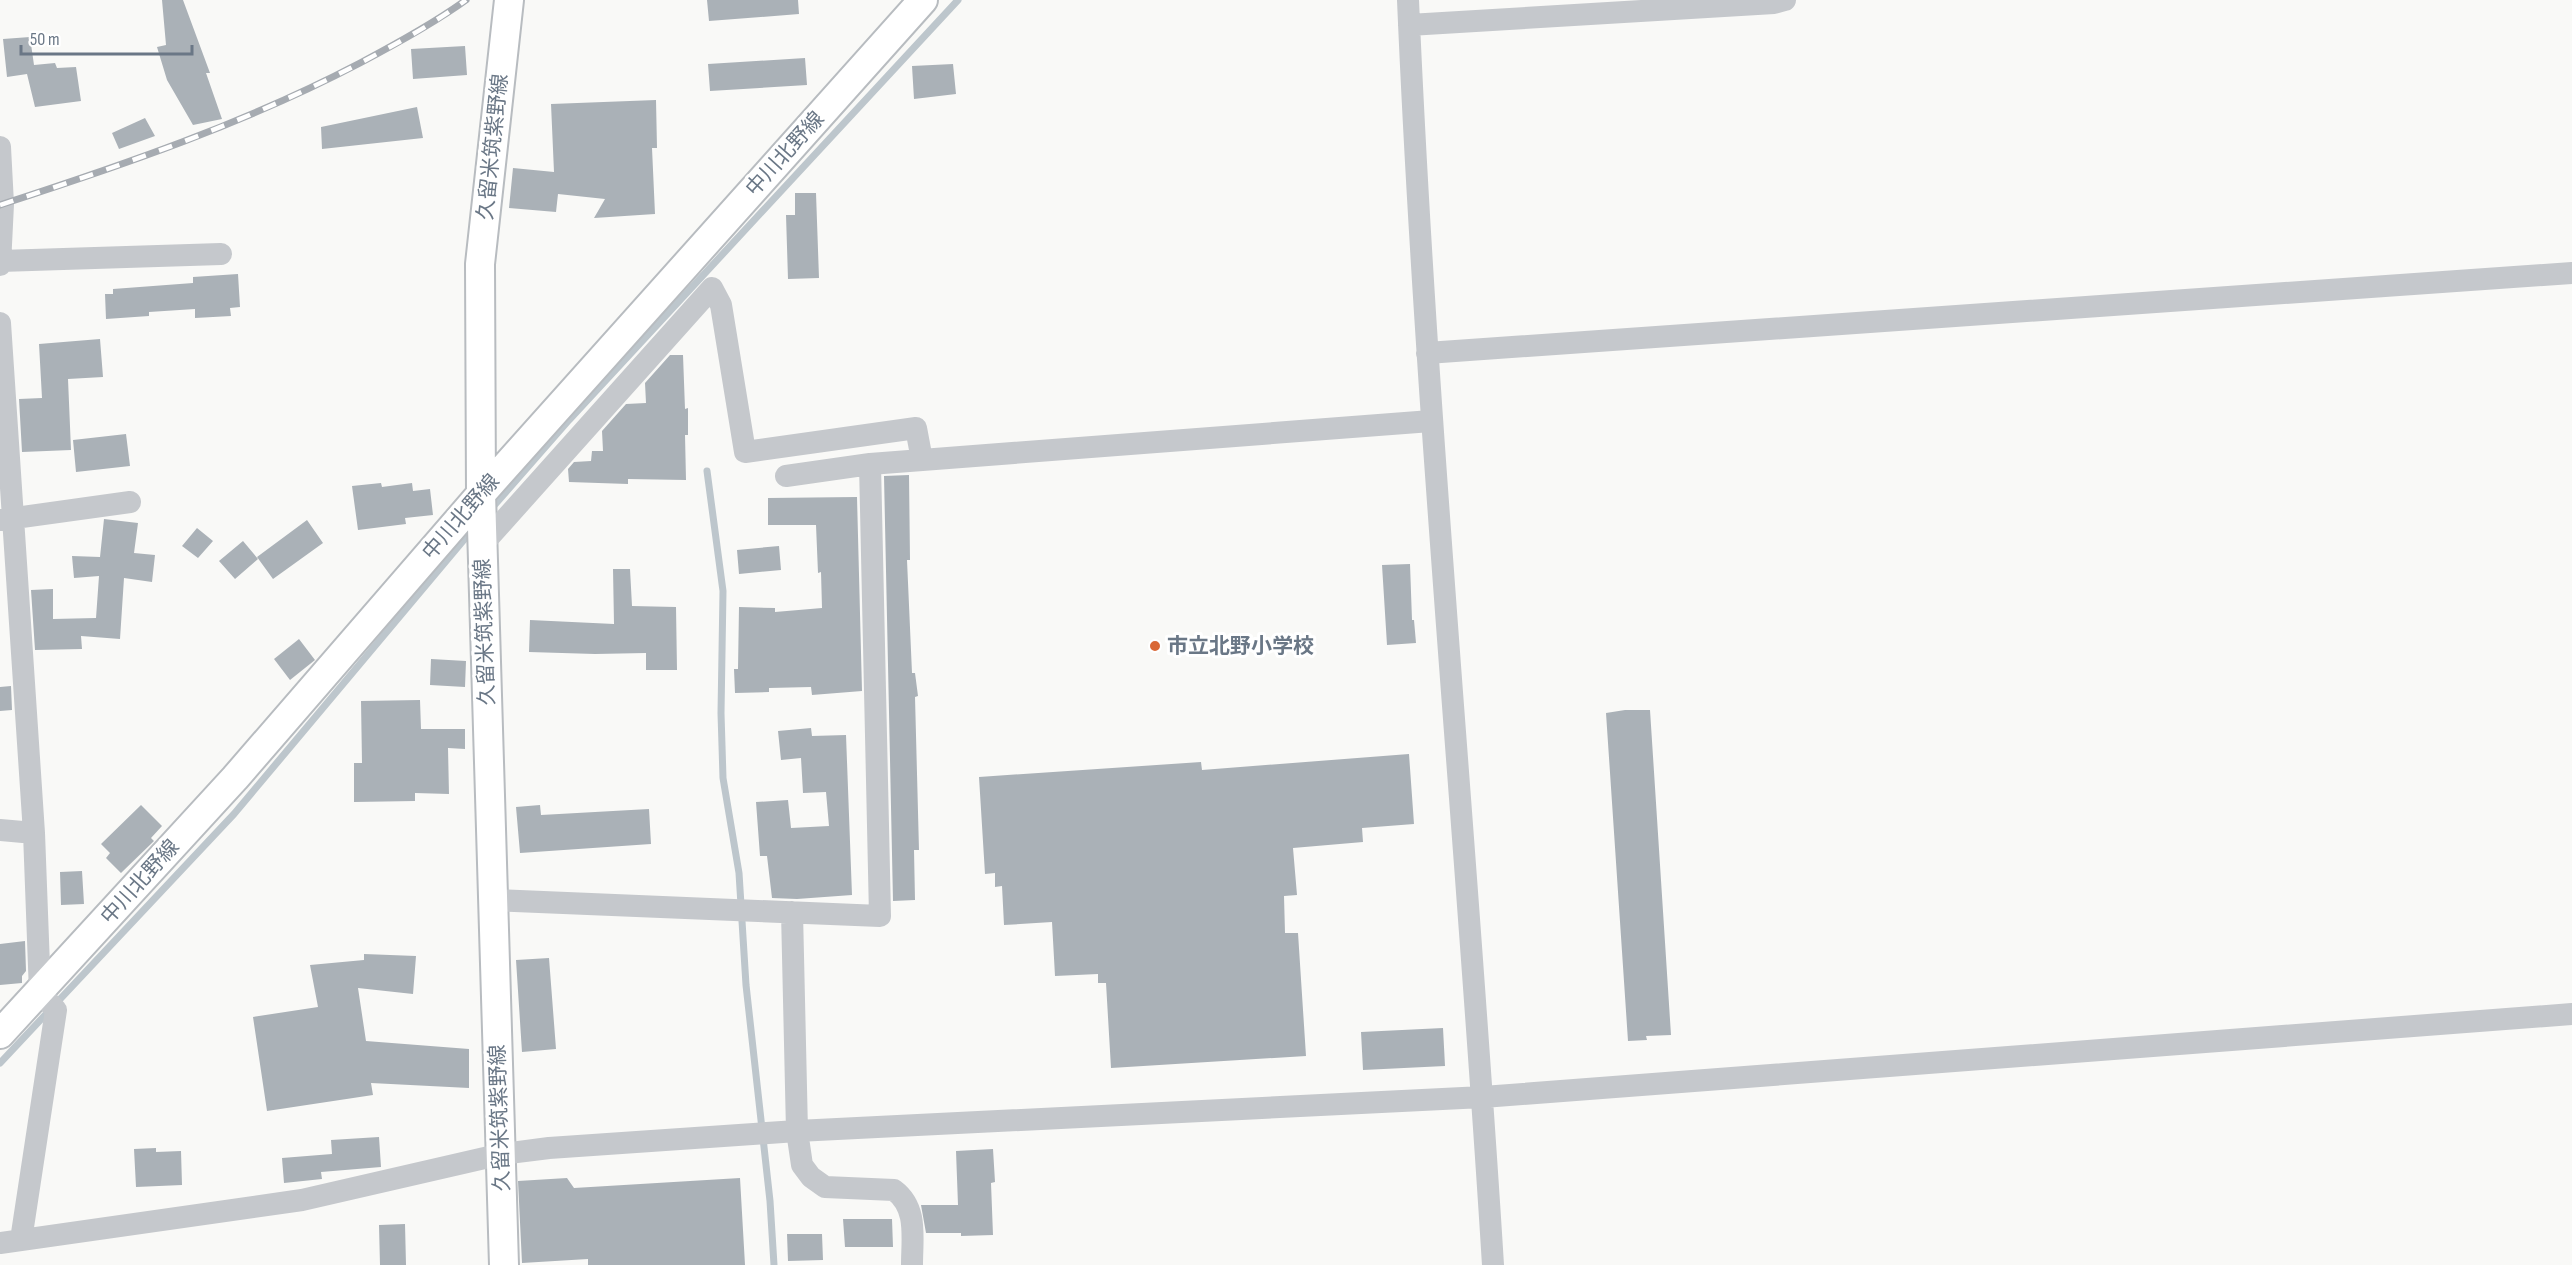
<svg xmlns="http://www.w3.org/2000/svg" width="2572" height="1265" font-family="'Sofia Sans Condensed','Noto Sans JP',sans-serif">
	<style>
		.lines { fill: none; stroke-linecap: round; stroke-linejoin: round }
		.stream { stroke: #bdc6cc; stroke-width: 7 }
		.building { fill: #aab1b7 }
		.major-casing { stroke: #b8bcc0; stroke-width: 32 }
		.minor { stroke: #c5c8cc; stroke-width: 22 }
		.major { stroke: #fff; stroke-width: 28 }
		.rail-casing { stroke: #a6abb1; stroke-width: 7 }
		.rail { stroke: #fff; stroke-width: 4.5; stroke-dasharray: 14; stroke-linecap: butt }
		.poi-dot { fill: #d96836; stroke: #fff; stroke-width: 2 }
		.labels { text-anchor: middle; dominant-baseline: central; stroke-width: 6; stroke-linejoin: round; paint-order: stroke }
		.street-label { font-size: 21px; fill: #6a7786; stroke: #fff }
		.poi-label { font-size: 21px; font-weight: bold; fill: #6a7786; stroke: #fff; text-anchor: start }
	</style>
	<rect width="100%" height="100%" fill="#f9f9f7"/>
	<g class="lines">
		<path class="stream" d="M 707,471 L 723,591 L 721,713 L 723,778 L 739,873 L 746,985 L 770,1201 L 774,1265
			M 491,509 L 569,420 L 958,0
			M 0,1063 L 234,814 L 473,529"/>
	</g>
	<path class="building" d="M 162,0 L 183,0 L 210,73 L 206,73 L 222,119 L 193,125 L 167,80 L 157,47 L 166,45 Z
		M 707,0 L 798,0 L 799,14 L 709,21 Z
		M 30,37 L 34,65 L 55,63 L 57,68 L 76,67 L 81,101 L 35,107 L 27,74 L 7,77 L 3,39 Z
		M 465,46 L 467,75 L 413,79 L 411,49 Z
		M 805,58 L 807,85 L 710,91 L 708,64 Z
		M 953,64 L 956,94 L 914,99 L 912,66 Z
		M 656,100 L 657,148 L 652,148 L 655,214 L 594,218 L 605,199 L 558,194 L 556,212 L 509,208 L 513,168 L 554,172 L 551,104 Z
		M 417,107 L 423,138 L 322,149 L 321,127 Z
		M 145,118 L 155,136 L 119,149 L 112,133 Z
		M 795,193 L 816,193 L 819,278 L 788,279 L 786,215 L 795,215 Z
		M 238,274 L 240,307 L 230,308 L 231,316 L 195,318 L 195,309 L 149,312 L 149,316 L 106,319 L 105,294 L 113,294 L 113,289 L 193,283 L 193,277 Z
		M 100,339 L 103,377 L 68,379 L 71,450 L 22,452 L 19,399 L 42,398 L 39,344 Z
		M 670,355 L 683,355 L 685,409 L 688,408 L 688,435 L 685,435 L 686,480 L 628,479 L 628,484 L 569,482 L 568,469 L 574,462 L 591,461 L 592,451 L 603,451 L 602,431 L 626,404 L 646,403 L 645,383 Z
		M 126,434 L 130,466 L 76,472 L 73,440 Z
		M 909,475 L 910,560 L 907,560 L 912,673 L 915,673 L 918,696 L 915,697 L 919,850 L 914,850 L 915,900 L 893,901 L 884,476 Z
		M 381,483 L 382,487 L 412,483 L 413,491 L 430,489 L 433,515 L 405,518 L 406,524 L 358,530 L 352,486 Z
		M 857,497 L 862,691 L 812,695 L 811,687 L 769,688 L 769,692 L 735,693 L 734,669 L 738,669 L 739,607 L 775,608 L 775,612 L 822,608 L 821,572 L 818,573 L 816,525 L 768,525 L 768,498 Z
		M 104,519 L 138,523 L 134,553 L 155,555 L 152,582 L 124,578 L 120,639 L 81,636 L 82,649 L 35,650 L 31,590 L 53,589 L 53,619 L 96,618 L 99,576 L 74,578 L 72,556 L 100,557 Z
		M 307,520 L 323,543 L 273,579 L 257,557 Z
		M 197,528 L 213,541 L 198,558 L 182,546 Z
		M 243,541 L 258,559 L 235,579 L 219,561 Z
		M 779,546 L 781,570 L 739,574 L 737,550 Z
		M 1410,564 L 1412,620 L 1414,620 L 1416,643 L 1387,645 L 1382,565 Z
		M 613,569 L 630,569 L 632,606 L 676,607 L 677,670 L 646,670 L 646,653 L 595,654 L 529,652 L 530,620 L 614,624 Z
		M 299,639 L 315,660 L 290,680 L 274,659 Z
		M 431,659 L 466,661 L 465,687 L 430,685 Z
		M 11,686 L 12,710 L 0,711 L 0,687 Z
		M 420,700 L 421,729 L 465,729 L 465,749 L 448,748 L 449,794 L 415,793 L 415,801 L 354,802 L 354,763 L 362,763 L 361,701 Z
		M 1625,710 L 1650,710 L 1671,1035 L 1646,1036 L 1647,1040 L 1628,1041 L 1606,713 Z
		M 811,728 L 812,736 L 846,735 L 852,895 L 797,899 L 772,898 L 767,856 L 760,856 L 756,802 L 788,800 L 791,828 L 829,826 L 826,792 L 803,793 L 801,758 L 781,760 L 778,731 Z
		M 1409,754 L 1414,824 L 1362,828 L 1363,842 L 1293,848 L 1297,895 L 1284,896 L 1285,933 L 1298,933 L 1306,1056 L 1111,1068 L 1106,983 L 1098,983 L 1098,974 L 1055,976 L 1052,922 L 1004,925 L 1002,886 L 995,887 L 995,873 L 985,874 L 979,777 L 1201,762 L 1202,770 Z
		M 141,805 L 162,826 L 151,838 L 154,841 L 121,873 L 106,858 L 110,853 L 101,844 Z
		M 540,805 L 541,815 L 649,809 L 651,844 L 520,853 L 516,807 Z
		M 82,871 L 84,904 L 61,905 L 60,872 Z
		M 25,941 L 26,971 L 22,976 L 22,983 L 0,985 L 0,944 Z
		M 364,954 L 416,956 L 413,994 L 358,988 L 366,1041 L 469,1049 L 469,1088 L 371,1083 L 373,1095 L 267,1111 L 253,1017 L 318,1007 L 310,965 L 364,960 Z
		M 549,958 L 556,1049 L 522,1052 L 516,960 Z
		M 1443,1028 L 1445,1066 L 1363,1070 L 1361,1032 Z
		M 379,1137 L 381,1167 L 321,1172 L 322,1179 L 284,1183 L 282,1158 L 332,1154 L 331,1140 Z
		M 156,1148 L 156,1152 L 181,1151 L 182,1185 L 136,1187 L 134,1149 Z
		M 993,1149 L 995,1182 L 991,1183 L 993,1235 L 961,1236 L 961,1233 L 926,1233 L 921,1205 L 958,1205 L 956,1151 Z
		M 567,1178 L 574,1188 L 740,1178 L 745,1265 L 588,1265 L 588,1259 L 522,1263 L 518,1181 Z
		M 843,1219 L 892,1219 L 893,1247 L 845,1247 Z
		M 405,1224 L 406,1265 L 380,1265 L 379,1225 Z
		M 787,1234 L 822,1234 L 823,1260 L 788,1261 Z"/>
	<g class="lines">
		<g class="major-casing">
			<path id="major" d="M 0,1034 L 235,778 L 481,494 L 923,0
				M 504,1265 L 481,494 L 480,264 L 509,0"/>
		</g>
		<path class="minor" d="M 1408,0 C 1426,422 1467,843 1493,1265
			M 1409,25 L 1774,3 L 1785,0
			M 0,147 L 3,204 L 0,265
			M 0,261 L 221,254
			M 0,323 L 34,833 L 40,993 L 56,1010 L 21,1240
			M 1427,353 L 2572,273
			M 786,476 L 870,464 L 1431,421
			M 0,520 L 130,502
			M 482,545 L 712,288 L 721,305 L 745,452 L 916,428 L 922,460
			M 0,830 L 34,833
			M 493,900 L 880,916 L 870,464
			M 792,912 L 797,1131 L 802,1165 L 811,1177 L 825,1187 L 894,1190 C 918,1208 912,1237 912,1265
			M 0,1243 L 302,1200 L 502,1154 L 549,1148 L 797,1131 L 1483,1097 L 2572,1014"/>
		<use href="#major" class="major"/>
		<g class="rail-casing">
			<path id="rail" d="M 0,205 C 123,165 246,123 360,63 C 396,44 433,24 466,0"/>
		</g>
		<use href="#rail" class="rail"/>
	</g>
	<circle class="poi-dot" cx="1155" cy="646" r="6"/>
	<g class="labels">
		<g class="street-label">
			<text transform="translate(493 147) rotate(-84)">久留米筑紫野線</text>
			<text transform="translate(785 154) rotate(-48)">中川北野線</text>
			<text transform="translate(461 517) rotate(-49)">中川北野線</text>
			<text transform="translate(485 632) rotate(-92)">久留米筑紫野線</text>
			<text transform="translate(140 882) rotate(-48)">中川北野線</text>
			<text transform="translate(500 1118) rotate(-92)">久留米筑紫野線</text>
		</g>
		<g class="poi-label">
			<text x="1167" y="646">市立北野小学校</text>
		</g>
	</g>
	<path d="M21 45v9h171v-9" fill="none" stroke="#6a7786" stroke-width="3"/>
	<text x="30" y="45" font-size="18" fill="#6a7786" stroke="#ffffff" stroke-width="4.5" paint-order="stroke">50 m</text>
</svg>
